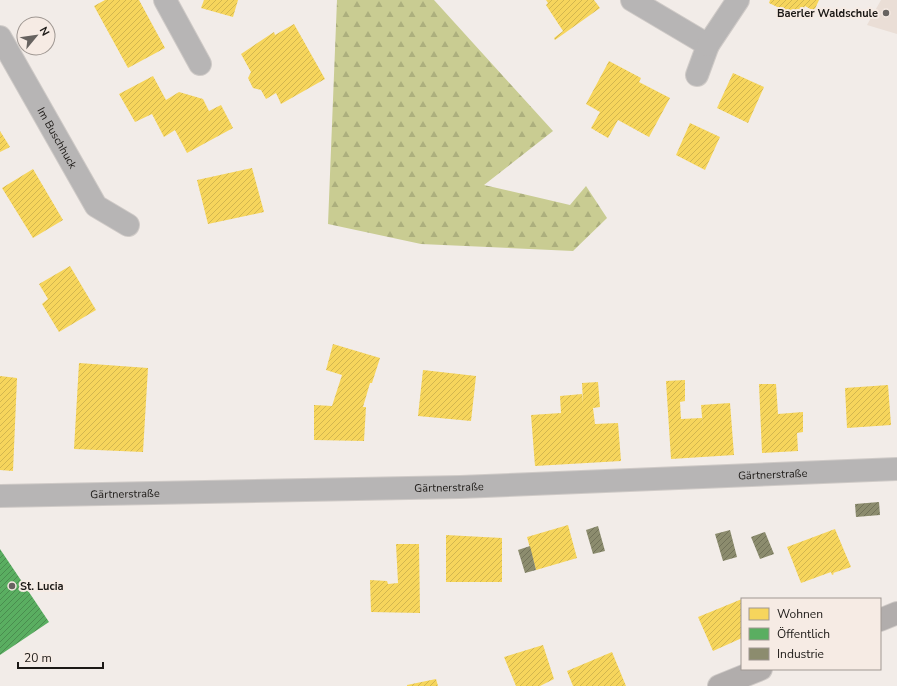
<svg xmlns="http://www.w3.org/2000/svg" width="897" height="686" font-family="'Nunito Sans',sans-serif">
	<style>
		.built { fill: #eaded6 }
		.forest { fill: url(#forest-firs) }
		.homes { fill: url(#homes-hatch) }
		.public { fill: url(#public-hatch) }
		.industry { fill: url(#industry-hatch) }
		.lines { fill: none; stroke-linecap: round; stroke-linejoin: round }
		.minor-casing { stroke: #cfcac7; stroke-width: 24 }
		.major-casing { stroke: #cfcac7; stroke-width: 24 }
		.minor { stroke: #b7b5b5; stroke-width: 22 }
		.major { stroke: #b1adac; stroke-width: 22 }
		.poi-dot { fill: #676360; stroke: #f6ebe4; stroke-width: 1.5 }
		.labels { text-anchor: middle; dominant-baseline: central; stroke-width: 4; stroke-linejoin: round; paint-order: stroke }
		.poi-label { font-size: 11px; font-weight: bold; fill: #1c1916; stroke: #f6ebe4; text-anchor: end }
		.street-label { font-size: 11px; fill: #1c1916; stroke: #f6ebe4 }
	</style>
	<defs>
		<pattern id="forest-firs" width="22" height="20" patternUnits="userSpaceOnUse"><rect width="22" height="20" fill="#c9cc92"/><path d="M5 1l3.5 6h-7zM16 11l3.5 6h-7z" fill="#acaf7d"/></pattern>
		<pattern id="homes-hatch" width="6" height="6" patternUnits="userSpaceOnUse"><rect width="6" height="6" fill="#f6d55c"/><path d="M-1 1l2-2M0 6l6-6M5 7l2-2" fill="none" stroke="#d2b64f"/></pattern>
		<pattern id="public-hatch" width="6" height="6" patternUnits="userSpaceOnUse"><rect width="6" height="6" fill="#5aae61"/><path d="M-1 1l2-2M0 6l6-6M5 7l2-2" fill="none" stroke="#4a8d4f"/></pattern>
		<pattern id="industry-hatch" width="6" height="6" patternUnits="userSpaceOnUse"><rect width="6" height="6" fill="#8c8c6e"/><path d="M-1 1l2-2M0 6l6-6M5 7l2-2" fill="none" stroke="#727259"/></pattern>
	</defs>
	<rect width="100%" height="100%" fill="#f2ece8"/>
	<path class="built" d="M 881,0 L 897,0 L 897,34 L 867,25 Z"/>
	<path class="forest" d="M 337,0 L 434,0 L 553,131 L 484,185 L 570,205 L 586,186 L 607,218 L 573,251 L 421,244 L 328,224 Z"/>
	<path class="homes" d="M 105,0 L 139,0 L 165,48 L 128,68 L 94,6 Z
		M 204,0 L 238,0 L 233,17 L 201,8 Z
		M 546,0 L 594,0 L 600,8 L 555,40 L 554,38 L 563,31 L 546,5 L 548,3 Z
		M 770,0 L 819,0 L 814,11 L 805,6 L 800,18 L 769,3 Z
		M 294,24 L 325,79 L 281,104 L 276,93 L 266,99 L 261,90 L 253,88 L 248,78 L 251,72 L 241,54 L 274,32 L 275,35 Z
		M 609,61 L 641,78 L 639,82 L 670,98 L 649,137 L 618,120 L 608,138 L 591,128 L 600,112 L 586,104 Z
		M 733,73 L 764,87 L 748,123 L 717,108 Z
		M 153,76 L 166,100 L 179,92 L 203,99 L 209,111 L 221,105 L 233,128 L 187,153 L 175,130 L 164,137 L 152,114 L 135,122 L 119,94 Z
		M 690,123 L 720,137 L 705,170 L 676,155 Z
		M 0,131 L 10,147 L 0,152 Z
		M 252,168 L 264,212 L 208,224 L 197,180 Z
		M 33,169 L 63,220 L 33,238 L 2,188 Z
		M 70,266 L 96,310 L 59,332 L 42,304 L 48,299 L 39,284 Z
		M 333,344 L 380,358 L 372,383 L 370,383 L 363,407 L 366,407 L 364,441 L 314,440 L 314,405 L 332,406 L 342,375 L 326,370 Z
		M 79,363 L 148,368 L 143,452 L 74,449 Z
		M 423,370 L 476,376 L 471,421 L 418,416 Z
		M 0,376 L 17,378 L 13,471 L 0,470 Z
		M 685,380 L 685,401 L 680,402 L 681,419 L 702,418 L 703,428 L 701,405 L 730,403 L 734,455 L 671,459 L 666,381 Z
		M 598,382 L 600,407 L 593,408 L 595,424 L 618,423 L 621,461 L 535,466 L 531,415 L 561,413 L 560,396 L 582,394 L 583,403 L 582,383 Z
		M 759,384 L 776,384 L 778,414 L 803,412 L 803,432 L 797,433 L 798,451 L 762,453 Z
		M 888,385 L 891,425 L 847,428 L 845,388 Z
		M 568,525 L 577,558 L 536,570 L 527,537 Z
		M 835,529 L 851,567 L 833,573 L 834,574 L 832,575 L 831,572 L 801,583 L 787,547 Z
		M 446,535 L 502,538 L 502,582 L 446,582 Z
		M 396,544 L 419,544 L 420,613 L 371,612 L 370,580 L 387,581 L 388,584 L 398,583 Z
		M 742,599 L 742,638 L 713,651 L 698,617 Z
		M 543,645 L 554,679 L 540,686 L 516,686 L 504,657 Z
		M 612,652 L 626,686 L 573,686 L 567,671 Z
		M 436,679 L 438,686 L 407,686 L 407,685 Z"/>
	<path class="public" d="M 0,549 L 49,622 L 0,655 Z"/>
	<path class="industry" d="M 879,502 L 880,515 L 856,517 L 855,504 Z
		M 598,526 L 605,551 L 593,554 L 586,530 Z
		M 730,530 L 737,557 L 723,561 L 715,534 Z
		M 765,532 L 774,554 L 760,559 L 751,537 Z
		M 530,546 L 536,570 L 525,573 L 518,550 Z"/>
	<g class="lines">
		<g class="minor-casing">
			<g id="minor">
				<path d="M 165,0 L 200,64"/>
				<path d="M 632,0 L 708,45 L 697,75"/>
				<path id="s1" d="M 0,37 L 96,206 L 128,225"/>
				<path d="M 708,45 L 738,0"/>
				<path id="s2" d="M 0,496 L 460,487 L 897,469"/>
			</g>
		</g>
		<g class="major-casing">
			<path id="major" d="M 880,620 L 897,613
				M 719,686 L 761,669"/>
		</g>
		<use href="#minor" class="minor"/>
		<use href="#major" class="major"/>
	</g>
	<g class="poi-dot">
		<circle cx="886" cy="13" r="4"/>
		<circle cx="12" cy="586" r="4"/>
	</g>
	<g class="labels">
		<g class="poi-label">
			<text x="878" y="13">Baerler Waldschule</text>
			<text x="20" y="586" text-anchor="start">St. Lucia</text>
		</g>
		<g class="street-label">
			<text stroke="none"><textPath href="#s1" startOffset="116">Im Buschhuck</textPath></text>
			<text stroke="none"><textPath href="#s2" startOffset="773">Gärtnerstraße</textPath></text>
			<text stroke="none"><textPath href="#s2" startOffset="449">Gärtnerstraße</textPath></text>
			<text stroke="none"><textPath href="#s2" startOffset="125">Gärtnerstraße</textPath></text>
		</g>
	</g>
	<rect x="741" y="598" width="140" height="72" fill="#f6ebe4" stroke="#9f9792"/>
	<rect x="749" y="608" width="20" height="12" fill="#f6d55c" stroke="#9f9792"/>
	<text x="777" y="618" font-size="12" fill="#1c1916">Wohnen</text>
	<rect x="749" y="628" width="20" height="12" fill="#5aae61" stroke="#9f9792"/>
	<text x="777" y="638" font-size="12" fill="#1c1916">Öffentlich</text>
	<rect x="749" y="648" width="20" height="12" fill="#8c8c6e" stroke="#9f9792"/>
	<text x="777" y="658" font-size="12" fill="#1c1916">Industrie</text>
	<g transform="translate(36 36) rotate(61)"><circle r="19" fill="#f6ebe4" stroke="#9f9792"/>
	<path d="M0-3L7 15L0 10L-7 15Z" fill="#676360"/>
	<text y="-6" font-size="11" font-weight="bold" text-anchor="middle" fill="#1c1916">N</text>
	</g>
	<path d="M18 662v6h85v-6" fill="none" stroke="#1c1916" stroke-width="2"/>
	<text x="24" y="662" font-size="12" fill="#1c1916" stroke="#f6ebe4" stroke-width="3" paint-order="stroke">20 m</text>
</svg>
